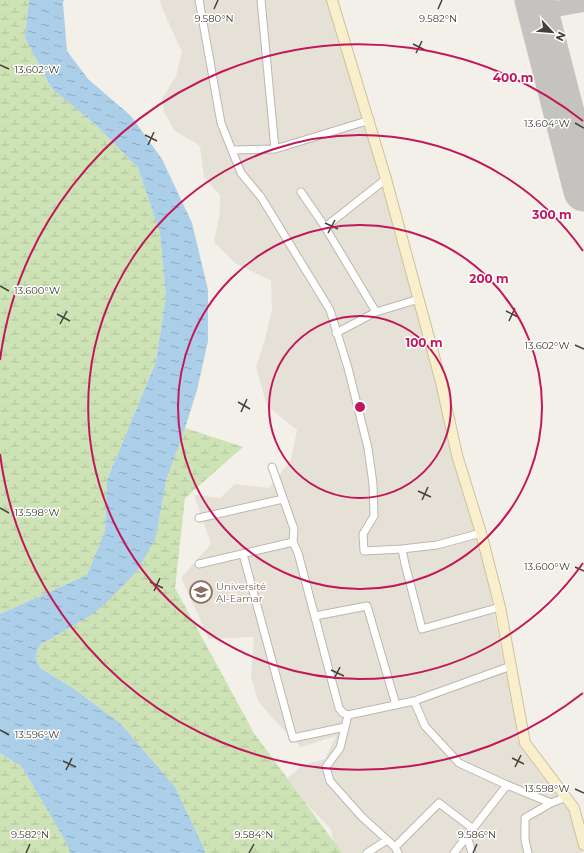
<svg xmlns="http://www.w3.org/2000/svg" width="584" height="853" font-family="Montserrat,sans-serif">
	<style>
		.residential { fill: #e6e1d7 }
		.wetland { fill: url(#wetland-marsh) }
		.water { fill: url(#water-ripples) }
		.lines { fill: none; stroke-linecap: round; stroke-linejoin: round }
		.taxiway { stroke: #c4c3bf; stroke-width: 16 }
		.runway { stroke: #c4c3bf; stroke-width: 41 }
		.street-casing { stroke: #bdb7ac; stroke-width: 9 }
		.secondary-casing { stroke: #cdc29c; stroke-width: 12 }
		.street { stroke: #fff; stroke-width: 7 }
		.secondary { stroke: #f9efcc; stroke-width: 10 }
		.ticks { fill: none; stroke: #454038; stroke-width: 1.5 }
		.ring { fill: none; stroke: #c2185b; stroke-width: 2 }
		.labels { text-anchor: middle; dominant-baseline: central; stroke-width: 3; stroke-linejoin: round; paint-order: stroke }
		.education-label { font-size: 10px; fill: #785e54; stroke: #fff; text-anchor: start }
		.ticks-label { font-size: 10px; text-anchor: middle; fill: #454038; stroke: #fff; stroke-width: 3; stroke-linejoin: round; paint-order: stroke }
		.centre { fill: #c2185b; stroke: #fff; stroke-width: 2 }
		.ring-label { font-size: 12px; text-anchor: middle; font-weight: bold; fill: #c2185b; stroke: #fff; stroke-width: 3; stroke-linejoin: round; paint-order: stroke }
	</style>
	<defs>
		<pattern id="wetland-marsh" width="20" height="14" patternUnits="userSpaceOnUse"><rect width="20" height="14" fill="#cde2b5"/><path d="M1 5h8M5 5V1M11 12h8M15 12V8" fill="none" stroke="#b1c39c"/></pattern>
		<pattern id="water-ripples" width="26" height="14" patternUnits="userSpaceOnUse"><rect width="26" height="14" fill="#abcee9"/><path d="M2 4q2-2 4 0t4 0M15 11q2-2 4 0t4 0" fill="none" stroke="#8da9be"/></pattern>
	</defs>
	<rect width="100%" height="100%" fill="#f2f0e8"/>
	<path class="residential" d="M 160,0 L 326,0 L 364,117 L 388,198 L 412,296 L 428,351 L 450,436 L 473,515 L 488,581 L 501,648 L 514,702 L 517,738 L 538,771 L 571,810 L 582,853 L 335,853 L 331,829 L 284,781 L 303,765 L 325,759 L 336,736 L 301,747 L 276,722 L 258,701 L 251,677 L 254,637 L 209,639 L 181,578 L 211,544 L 194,495 L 220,498 L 235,484 L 269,488 L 291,460 L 297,430 L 267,406 L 256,367 L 265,339 L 272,310 L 271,281 L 235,263 L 214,242 L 220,212 L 220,195 L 204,177 L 200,146 L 174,130 L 164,112 L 162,99 L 176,76 L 182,52 L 162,8 Z"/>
	<path class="wetland" d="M 0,0 L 29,0 L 25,38 L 52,89 L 96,125 L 138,168 L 160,233 L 166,296 L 156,362 L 107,480 L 105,531 L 87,575 L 0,614 Z
		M 185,428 L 243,447 L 185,498 L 175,588 L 254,733 L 342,853 L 205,853 L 204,848 L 175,787 L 120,723 L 73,688 L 40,668 L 35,657 L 40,645 L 93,614 L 156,537 L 166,481 Z
		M 0,753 L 22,767 L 66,842 L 70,853 L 0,853 Z"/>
	<path class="water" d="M 29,0 L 64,0 L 63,3 L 67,51 L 88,79 L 131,116 L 162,159 L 192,223 L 208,290 L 208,341 L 197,390 L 185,428 L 166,481 L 156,537 L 137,571 L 111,598 L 93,614 L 40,645 L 35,657 L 40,668 L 73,688 L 120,723 L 175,787 L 204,848 L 205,853 L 70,853 L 66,842 L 22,767 L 0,753 L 0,614 L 87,575 L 105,531 L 107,480 L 156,362 L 166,296 L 160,233 L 138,168 L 96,125 L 52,89 L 25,38 Z"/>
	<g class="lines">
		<path class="taxiway" d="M 538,12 L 584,4"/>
		<path class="runway" d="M 535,0 L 584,191"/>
		<g class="street-casing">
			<path id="street" d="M 199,0 L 221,123 L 241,173 L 261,197 L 330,310 L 348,368 L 368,448 L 373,484 L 374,516 L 363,534 L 364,551 L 402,549 L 437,545 L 481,533
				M 275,149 L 370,120
				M 233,150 L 275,149 L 261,0
				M 301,192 L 325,227 L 376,312
				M 325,227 L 386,179
				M 336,333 L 376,312 L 419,299
				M 272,467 L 294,529 L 293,542 L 298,553 L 339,708 L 343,713 L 348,715 L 414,701 L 511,666
				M 199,518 L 283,499
				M 402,549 L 405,564 L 422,629 L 500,607
				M 243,554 L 293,738 L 345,727
				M 199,564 L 293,542
				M 315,616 L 367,606 L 396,705
				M 414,701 L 425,726 L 459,763 L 507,785 L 551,803 L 567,797
				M 348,715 L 340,748 L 326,767 L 330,781 L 362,817 L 395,847 L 398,853
				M 467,836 L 472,853
				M 395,847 L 439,803 L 472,828
				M 367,853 L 387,840
				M 454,853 L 507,785
				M 528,853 L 525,840 L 525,818 L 551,803"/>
		</g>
		<g class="secondary-casing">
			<path id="secondary" d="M 332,0 L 386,179 L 441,382 L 457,455 L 481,533 L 500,607 L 525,743 L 574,808 L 584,845"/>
		</g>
		<use href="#street" class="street"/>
		<use href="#secondary" class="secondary"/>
	</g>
	<path class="ticks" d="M 214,9 L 218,0M 438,9 L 442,0M 413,44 L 425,50M 416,53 L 422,41M 0,65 L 9,69M 575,123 L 584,128M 145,135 L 157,141M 148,145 L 154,132M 325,223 L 338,229M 328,233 L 335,220M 0,286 L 9,291M 506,311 L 518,317M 57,314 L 70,321M 509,321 L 515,308M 60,324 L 67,311M 575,345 L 584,349M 238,402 L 250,409M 241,412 L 247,399M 418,491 L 431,497M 422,500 L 428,487M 0,508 L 9,513M 575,567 L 584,571M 150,582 L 163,588M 154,591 L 160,578M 331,670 L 344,676M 334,679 L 340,667M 0,730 L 9,735M 512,758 L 524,764M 63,761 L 76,767M 515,767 L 521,755M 66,770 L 72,758M 575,789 L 584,793M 26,853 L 30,844M 249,853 L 254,844M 473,853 L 477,844"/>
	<g class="ring">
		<circle cx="360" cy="407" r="91"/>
		<circle cx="360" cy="407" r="182"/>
		<path d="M583 563A272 272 0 1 1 583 251"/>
		<path d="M583 693A363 363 0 0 1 0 454M0 360A363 363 0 0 1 583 121"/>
	</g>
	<defs>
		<g id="university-ring" transform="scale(1.15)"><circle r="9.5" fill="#fff" stroke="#8d6e63" stroke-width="1.5"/><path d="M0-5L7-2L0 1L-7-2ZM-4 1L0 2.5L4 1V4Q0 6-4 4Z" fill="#8d6e63"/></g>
	</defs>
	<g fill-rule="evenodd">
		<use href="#university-ring" x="201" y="592"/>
	</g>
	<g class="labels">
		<g class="education-label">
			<text x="216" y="586">Université<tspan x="216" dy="12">Al-Eamar</tspan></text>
		</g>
	</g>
	<g class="ticks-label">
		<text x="214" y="22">9.580°N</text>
		<text x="438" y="22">9.582°N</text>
		<text x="37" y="73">13.602°W</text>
		<text x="547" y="127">13.604°W</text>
		<text x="37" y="294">13.600°W</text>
		<text x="547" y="349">13.602°W</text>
		<text x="37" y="516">13.598°W</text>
		<text x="547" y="570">13.600°W</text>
		<text x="37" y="738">13.596°W</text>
		<text x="547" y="792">13.598°W</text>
		<text x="30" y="838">9.582°N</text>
		<text x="254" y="838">9.584°N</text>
		<text x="477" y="838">9.586°N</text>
	</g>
	<circle cx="360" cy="407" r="6" class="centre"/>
	<g class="ring-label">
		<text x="513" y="82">400 m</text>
		<text x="552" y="219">300 m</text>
		<text x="489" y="283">200 m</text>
		<text x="424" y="347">100 m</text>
	</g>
	<g transform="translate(552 32) rotate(116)" stroke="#ffffff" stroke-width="3" paint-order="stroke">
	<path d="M0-3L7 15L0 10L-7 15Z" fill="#454038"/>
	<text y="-6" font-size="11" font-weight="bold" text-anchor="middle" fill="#454038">N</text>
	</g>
</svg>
